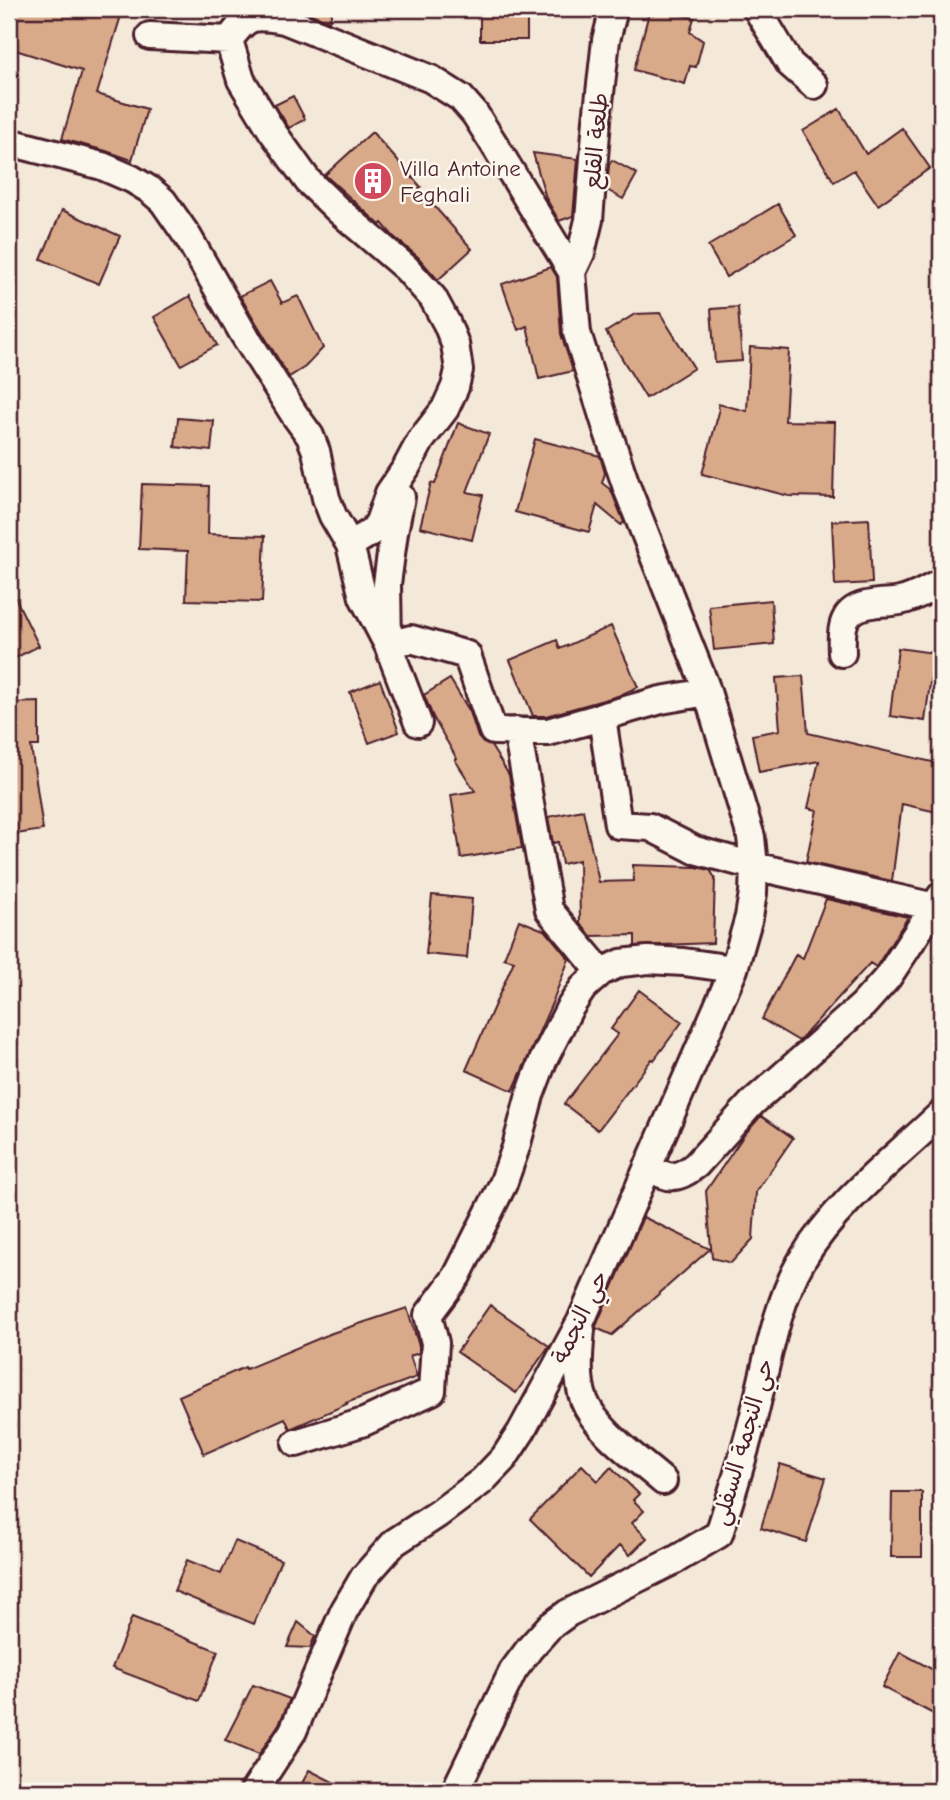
<svg xmlns="http://www.w3.org/2000/svg" width="950" height="1800" font-family="'Comic Neue','Playpen Sans Arabic',sans-serif">
	<style>
		.building { fill: #d9aa8a; stroke: #4a1f2b; stroke-width: 2 }
		.lines { fill: none; stroke-linecap: round; stroke-linejoin: round }
		.minor-casing { stroke: #4a1f2b; stroke-width: 32 }
		.minor { stroke: #fbf7ec; stroke-width: 26 }
		.labels { text-anchor: middle; dominant-baseline: central; stroke-width: 5; stroke-linejoin: round; paint-order: stroke }
		.street-label { font-size: 23px; fill: #4a1f2b; stroke: #fbf7ec }
		.poi-label { font-size: 23px; fill: #4a1f2b; stroke: #fbf7ec; text-anchor: start }
	</style>
	<rect width="100%" height="100%" fill="#f4e8d8"/>
	<filter id="ink" filterUnits="userSpaceOnUse"><feTurbulence type="fractalNoise" baseFrequency=".0143" numOctaves="2"/><feDisplacementMap in="SourceGraphic" scale="14" xChannelSelector="R" yChannelSelector="G"/><feConvolveMatrix kernelMatrix="1 2 1 2 8 2 1 2 1" color-interpolation-filters="sRGB"/></filter>
	<g filter="url(#ink)">
		<path class="building" d="M 9,9 L 123,9 L 97,94 L 147,109 L 132,160 L 106,151 L 62,139 L 82,71 L 9,48 Z
			M 298,9 L 333,9 L 329,21 Z
			M 480,9 L 527,9 L 527,40 L 480,40 Z
			M 650,9 L 657,9 L 694,18 L 690,32 L 703,41 L 696,67 L 690,66 L 685,84 L 634,70 Z
			M 293,96 L 305,119 L 289,128 L 275,105 Z
			M 839,109 L 866,154 L 902,128 L 930,168 L 878,205 L 854,170 L 834,182 L 803,131 Z
			M 372,132 L 421,187 L 419,189 L 472,249 L 438,280 L 418,257 L 393,236 L 382,223 L 380,225 L 325,175 Z
			M 533,153 L 578,159 L 573,216 L 559,221 L 546,198 Z
			M 612,160 L 637,174 L 623,199 L 607,190 L 609,165 Z
			M 778,204 L 796,235 L 726,277 L 708,246 Z
			M 62,210 L 120,236 L 99,284 L 41,259 Z
			M 551,267 L 557,277 L 561,334 L 573,371 L 539,379 L 527,326 L 518,330 L 502,284 Z
			M 270,281 L 282,303 L 298,296 L 323,348 L 305,367 L 289,377 L 240,296 Z
			M 190,296 L 217,345 L 181,365 L 154,317 Z
			M 738,307 L 742,361 L 715,363 L 711,309 Z
			M 660,313 L 694,368 L 646,398 L 606,332 L 635,314 Z
			M 750,347 L 789,350 L 785,421 L 835,422 L 833,497 L 789,496 L 702,474 L 719,412 L 718,404 L 747,411 Z
			M 178,418 L 214,421 L 211,451 L 175,447 Z
			M 458,423 L 489,434 L 467,492 L 483,495 L 472,540 L 420,527 L 431,483 L 435,484 Z
			M 535,439 L 600,456 L 605,473 L 602,483 L 611,490 L 624,522 L 621,525 L 597,505 L 589,532 L 515,512 Z
			M 142,484 L 209,486 L 208,534 L 265,536 L 262,602 L 186,600 L 188,551 L 139,549 Z
			M 869,519 L 872,583 L 835,585 L 832,521 Z
			M 9,585 L 39,646 L 9,661 Z
			M 771,600 L 774,644 L 714,650 L 709,606 Z
			M 611,626 L 638,687 L 618,696 L 546,716 L 533,716 L 510,660 L 557,640 L 560,649 Z
			M 898,648 L 934,653 L 925,721 L 890,716 Z
			M 803,676 L 808,733 L 941,764 L 941,813 L 902,804 L 892,881 L 806,862 L 817,810 L 808,808 L 819,761 L 759,772 L 752,735 L 780,730 L 776,678 Z
			M 450,679 L 470,712 L 478,737 L 483,743 L 491,746 L 509,775 L 522,848 L 461,858 L 451,795 L 475,791 L 455,760 L 457,759 L 433,717 L 424,695 Z
			M 380,680 L 399,732 L 369,743 L 350,692 Z
			M 39,702 L 39,746 L 31,746 L 43,830 L 9,835 L 9,703 Z
			M 583,810 L 599,882 L 634,881 L 633,865 L 696,867 L 710,870 L 715,878 L 713,943 L 635,946 L 635,935 L 591,936 L 580,923 L 579,860 L 562,864 L 558,842 L 553,843 L 548,817 Z
			M 432,895 L 472,899 L 467,958 L 426,954 Z
			M 826,899 L 908,917 L 876,967 L 870,963 L 799,1041 L 762,1019 L 796,954 L 803,958 Z
			M 519,920 L 546,931 L 569,959 L 552,1003 L 513,1091 L 466,1070 L 514,961 L 504,958 Z
			M 639,990 L 682,1022 L 654,1060 L 652,1059 L 598,1130 L 564,1104 L 618,1034 L 611,1029 Z
			M 761,1116 L 793,1138 L 756,1192 L 753,1239 L 731,1263 L 712,1258 L 706,1191 L 744,1135 Z
			M 643,1217 L 710,1249 L 612,1335 L 596,1328 L 596,1326 Z
			M 490,1305 L 549,1346 L 516,1393 L 457,1352 Z
			M 407,1308 L 419,1346 L 419,1353 L 410,1356 L 417,1377 L 346,1403 L 347,1404 L 290,1429 L 285,1418 L 204,1454 L 179,1396 L 245,1367 L 246,1369 L 332,1333 Z
			M 780,1464 L 826,1478 L 806,1542 L 761,1528 Z
			M 582,1465 L 598,1481 L 611,1467 L 639,1494 L 633,1500 L 644,1511 L 632,1523 L 647,1538 L 630,1555 L 620,1545 L 589,1577 L 530,1519 Z
			M 892,1492 L 922,1492 L 922,1557 L 891,1557 Z
			M 235,1541 L 281,1560 L 254,1624 L 174,1591 L 187,1560 L 221,1574 Z
			M 132,1617 L 218,1651 L 199,1701 L 112,1668 Z
			M 298,1622 L 315,1636 L 310,1648 L 287,1647 Z
			M 900,1652 L 941,1674 L 941,1718 L 882,1687 Z
			M 253,1685 L 290,1699 L 279,1724 L 259,1754 L 225,1740 Z
			M 309,1770 L 351,1791 L 298,1791 Z"/>
		<g class="lines">
			<g class="minor-casing">
				<path id="minor" d="M 757,9 L 790,64 L 814,85
					M 150,36 L 229,40
					M 9,142 L 102,166 L 132,179 L 150,190 L 163,201 L 188,237 L 243,333 L 294,414 L 310,436 L 316,451 L 326,498 L 333,516 L 350,545 L 373,531 L 379,522 L 389,493 L 406,468 L 421,440 L 445,409 L 455,387 L 459,370 L 455,344 L 447,324 L 433,298 L 406,268 L 337,209 L 308,181 L 272,131 L 241,80 L 229,40 C 248,14 253,15 284,20 L 431,79 L 461,98 L 475,114 L 494,144 L 572,272 L 577,333 L 608,432 L 627,488 L 705,685 L 751,837 L 754,866 L 753,893 L 749,917 L 734,969 L 581,1321 L 521,1432 L 504,1458 L 482,1481 L 438,1514 L 395,1542 L 364,1577 L 344,1611 L 293,1731 L 254,1791
					M 572,272 L 581,253 L 589,220 L 597,120 L 606,40 L 614,9
					M 401,497 L 394,532 L 387,584 L 388,645 L 418,723
					M 350,545 L 363,597 L 388,645 L 411,639 L 467,655 L 493,731 L 548,732 L 661,700 L 707,692
					M 842,653 C 841,628 841,608 872,604 C 881,602 891,603 900,601 C 915,598 928,589 941,583
					M 602,717 L 618,825 L 650,827 L 695,850 L 754,866 L 935,907
					M 517,731 L 549,910 L 601,972
					M 648,1166 C 667,1180 677,1180 696,1165 L 752,1103 L 863,1005 L 888,977 L 941,896
					M 581,1330 C 579,1353 576,1378 584,1400 C 596,1431 638,1459 663,1481
					M 296,1443 L 364,1422 L 432,1391 L 435,1343 L 428,1315 L 457,1276 L 503,1184 L 516,1147 L 530,1095 L 543,1061 L 569,1009 L 583,988 L 601,972 L 621,963 L 648,960 L 684,962 L 734,969
					M 455,1791 L 513,1671 L 530,1648 L 549,1627 L 568,1613 L 675,1560 L 719,1534 C 732,1493 745,1453 755,1411 C 767,1363 777,1302 802,1260 C 836,1203 894,1159 941,1114"/>
			</g>
			<use href="#minor" class="minor"/>
		</g>
	</g>
	<defs>
		<g id="building-disc" transform="scale(2.0125)"><circle r="9.5" fill="#d1495b" stroke="#fbf7ec"/><path d="M-4-6H4V6H1V3H-1V6H-4ZM-2.5-4.3h1.7v1.8h-1.7ZM.8-4.3h1.7v1.8H.8ZM-2.5-1h1.7V.8h-1.7ZM.8-1h1.7V.8H.8Z" fill="#fff"/></g>
	</defs>
	<g fill-rule="evenodd">
		<use href="#building-disc" x="373" y="181"/>
	</g>
	<g class="labels">
		<g class="street-label">
			<text transform="translate(596 141) rotate(-85)">طلعة القلع</text>
			<text transform="translate(580 1317) rotate(-64)">حي النجمة</text>
			<text transform="translate(743 1442) rotate(-74)">حي النجمة السفلي</text>
		</g>
		<g class="poi-label">
			<text x="400" y="168">Villa Antoine<tspan x="400" dy="26">Feghali</tspan></text>
		</g>
	</g>
	<rect width="950" height="1800" fill="none" stroke="#fbf7ec" stroke-width="35"/>
	<rect x="18" y="18" width="915" height="1765" fill="none" stroke="#4a1f2b" stroke-width="2.5" filter="url(#ink)"/>
</svg>
